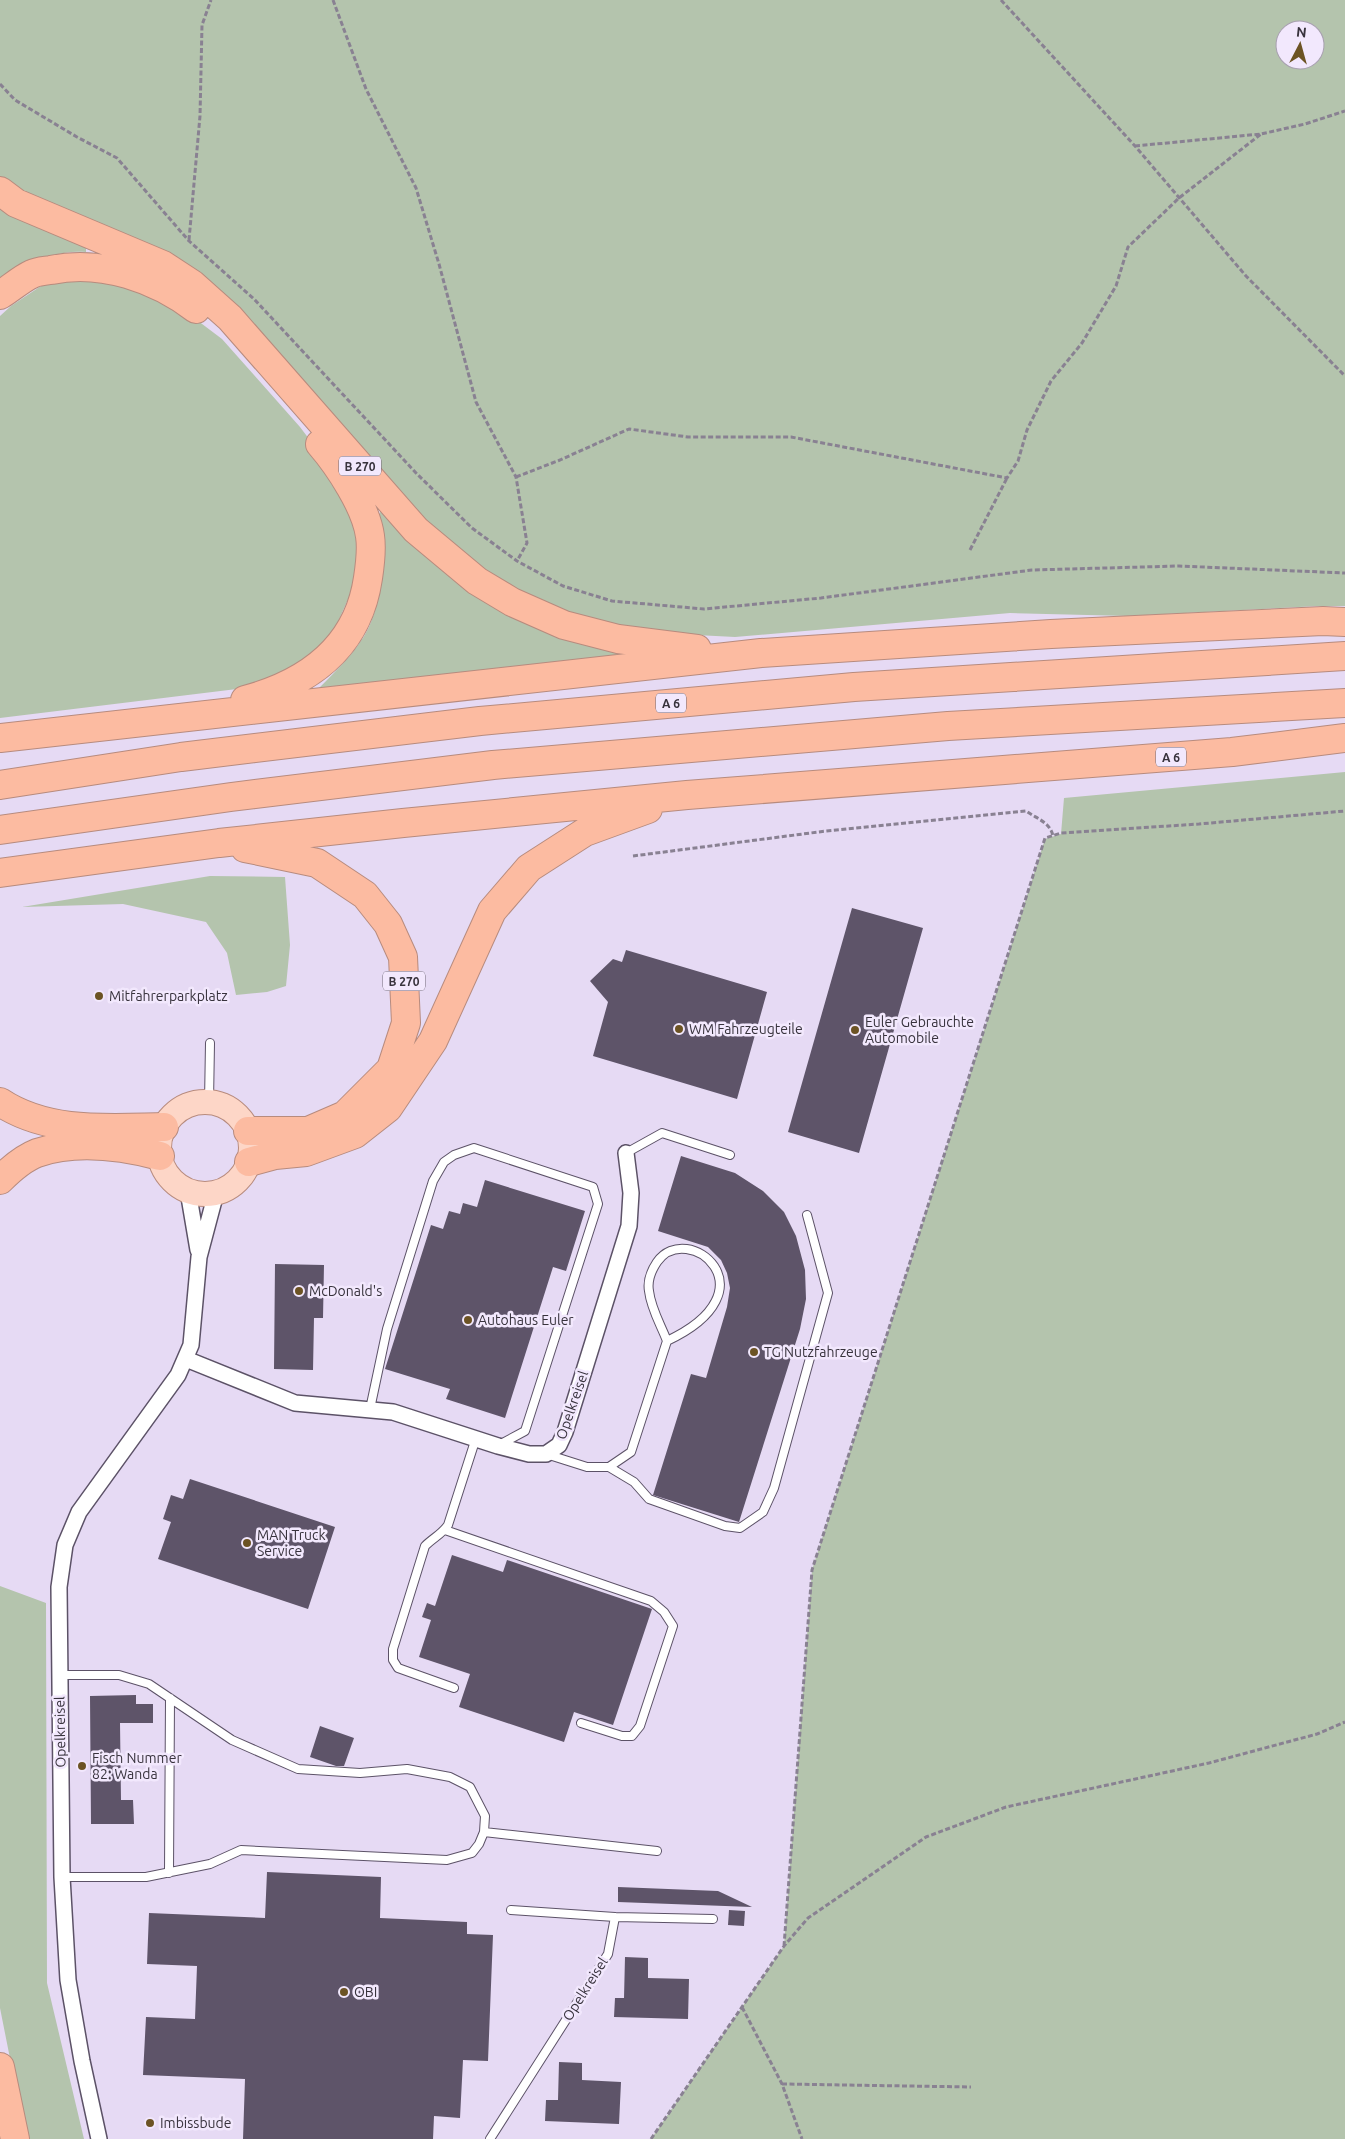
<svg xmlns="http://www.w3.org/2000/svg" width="1345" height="2139" font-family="Ubuntu,sans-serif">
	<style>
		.green { fill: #b4c4ad; fill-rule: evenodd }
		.building { fill: #5e5469 }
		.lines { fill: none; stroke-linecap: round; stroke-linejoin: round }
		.lane-casing { stroke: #5c5267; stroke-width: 10 }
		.street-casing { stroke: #5c5267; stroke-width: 18 }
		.primary-casing { stroke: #b78b7e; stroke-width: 26 }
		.highway-casing { stroke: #b78b7e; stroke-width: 30 }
		.path { stroke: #898192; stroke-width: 3; stroke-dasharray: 5 2.5; stroke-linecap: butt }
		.lane { stroke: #fff; stroke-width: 8 }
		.street { stroke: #fff; stroke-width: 15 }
		.primary { stroke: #fdd6c7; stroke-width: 24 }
		.highway { stroke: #fcbba1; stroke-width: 28 }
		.poi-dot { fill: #6c5324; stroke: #f2e8fd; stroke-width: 2 }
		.labels { text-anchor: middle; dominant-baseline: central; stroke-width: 5; stroke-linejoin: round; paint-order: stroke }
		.shield { fill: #f2e8fd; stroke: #706977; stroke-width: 1 }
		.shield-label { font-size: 12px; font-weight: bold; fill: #38333d }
		.poi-label { font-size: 14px; fill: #38333d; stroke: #f2e8fd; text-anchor: start }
		.street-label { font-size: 14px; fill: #38333d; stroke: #f2e8fd }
	</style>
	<rect width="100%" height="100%" fill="#e6daf4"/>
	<path class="green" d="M 0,0 L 1345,0 L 1345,606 L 1318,606 L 1128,616 L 1010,613 L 735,637 L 619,631 L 567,617 L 481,573 L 423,523 L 237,312 L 19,193 L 0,177 ZM 1285,30 L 1315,30 L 1315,60 L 1285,60 Z
		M 0,203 L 86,245 L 86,252 C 54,249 27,265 0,280 Z
		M 77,276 L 165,296 L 222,339 L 300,427 L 331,468 L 356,528 L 357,569 L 350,595 L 336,626 L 318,649 L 289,672 L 245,688 L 0,718 L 0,316 L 11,306 L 44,284 Z
		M 382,510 L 427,556 L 636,652 L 635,657 L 318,689 C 335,672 357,651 368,629 C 384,596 383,551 379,514 Z
		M 1345,772 L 1345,2139 L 651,2139 L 784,1946 L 812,1570 L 1045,839 L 1061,834 L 1064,798 Z
		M 210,876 L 285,877 L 290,945 L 286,986 L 267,992 L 236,995 L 227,953 L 206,922 L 123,904 L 22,907 Z
		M 0,1586 L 46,1603 L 47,1983 L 84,2139 L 26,2139 L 0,2008 Z"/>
	<path class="building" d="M 852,908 L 923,928 L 859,1153 L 788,1132 Z
		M 626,950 L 767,992 L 737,1099 L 593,1056 L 608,1002 L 590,981 L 613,959 L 622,962 Z
		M 681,1156 L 735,1173 L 763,1191 L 784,1212 L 796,1236 L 805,1270 L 806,1299 L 800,1329 L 739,1522 L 653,1495 L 691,1374 L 706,1378 L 727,1307 L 730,1288 L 727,1273 L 721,1260 L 708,1247 L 658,1231 Z
		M 485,1180 L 585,1211 L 566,1271 L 553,1267 L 505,1418 L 446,1399 L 450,1389 L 385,1369 L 431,1225 L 443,1229 L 449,1211 L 460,1214 L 463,1203 L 477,1207 Z
		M 275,1264 L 324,1265 L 323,1318 L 314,1318 L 313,1370 L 274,1369 Z
		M 190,1479 L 335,1527 L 308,1609 L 158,1559 L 171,1522 L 163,1519 L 171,1495 L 183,1499 Z
		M 452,1555 L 503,1572 L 507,1560 L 652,1609 L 613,1725 L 574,1712 L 564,1742 L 459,1707 L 470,1674 L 419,1657 L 431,1620 L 422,1617 L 427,1603 L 435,1606 Z
		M 136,1695 L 136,1704 L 153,1704 L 153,1723 L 120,1723 L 121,1800 L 133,1800 L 134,1824 L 91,1824 L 90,1696 Z
		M 320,1726 L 354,1738 L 344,1766 L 336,1766 L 310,1757 Z
		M 267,1872 L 381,1877 L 380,1918 L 467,1922 L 467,1934 L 493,1935 L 488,2061 L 463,2060 L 460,2118 L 434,2116 L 433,2139 L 243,2139 L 245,2079 L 143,2075 L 146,2017 L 195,2019 L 197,1966 L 147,1964 L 149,1913 L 265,1918 Z
		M 618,1887 L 718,1891 L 752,1907 L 618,1902 Z
		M 729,1910 L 745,1911 L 744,1926 L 728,1925 Z
		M 625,1957 L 648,1958 L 648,1978 L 689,1979 L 688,2019 L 614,2017 L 615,1998 L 624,1998 Z
		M 559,2062 L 582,2063 L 582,2080 L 621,2082 L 619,2124 L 545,2121 L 546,2100 L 558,2100 Z"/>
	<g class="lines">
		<g class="lane-casing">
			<path id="lane" d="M 209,1102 L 210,1043
				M 626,1153 L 662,1133 L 730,1155
				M 370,1409 L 387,1329 L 433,1181 L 444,1162 L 454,1155 L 474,1148 L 593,1187 L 598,1204 L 525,1431 L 499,1445
				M 546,1454 L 587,1467 L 609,1467 L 631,1452 L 667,1341 C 661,1325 651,1309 649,1291 C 647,1280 651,1271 657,1262 C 687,1219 776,1290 667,1341
				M 609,1467 L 634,1482 L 649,1499 L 725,1526 L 740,1528 L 763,1512 L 774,1488 L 828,1293 L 807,1215
				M 445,1530 L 651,1601 L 664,1612 L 673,1626 L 640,1726 L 632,1736 L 622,1736 L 581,1723
				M 59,1675 L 119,1675 L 149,1684 L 232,1740 L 298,1769 L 360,1773 L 407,1769 L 450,1777 L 470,1787 L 485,1816 L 484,1832 L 479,1844 L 472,1853 L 447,1860 L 241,1850 L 210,1864 L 146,1877 L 62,1877
				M 454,1688 L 398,1668 L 393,1660 L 393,1649 L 425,1546 C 433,1538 442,1534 448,1525 L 476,1438
				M 484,1832 L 657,1851
				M 169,1873 L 170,1698
				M 511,1910 L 615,1917
				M 490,2139 L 608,1954 L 615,1917 L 713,1919"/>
		</g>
		<g class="street-casing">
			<path id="street" d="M 188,1191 L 198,1250
				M 186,1359 L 295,1403 L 393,1412 L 498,1446 L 529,1454 L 546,1454 L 559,1445 L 565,1432 L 629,1226 L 631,1193 L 626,1153
				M 99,2139 L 82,2061 L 68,1980 L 62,1877 L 59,1587 L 65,1545 L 79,1512 L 178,1375 L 191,1345 L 199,1257 L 216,1193"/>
		</g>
		<g class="primary-casing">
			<path id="primary" d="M159 1148a46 46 0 1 1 92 0a46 46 0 1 1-92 0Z"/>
		</g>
		<g class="highway-casing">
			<path id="highway" d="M 0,191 L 16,203 L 163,265 L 192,284 L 230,318 L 416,530 L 477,581 L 512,602 L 564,625 L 618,639 L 697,649
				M 0,295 C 10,289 21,279 32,274 C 38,271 45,271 51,270 C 101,259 157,279 196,309
				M 245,700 C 309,683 358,647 368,578 C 370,565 372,549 370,536 C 366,507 339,466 320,444
				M 0,738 L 761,653 L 1051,634 L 1323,621 L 1345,622
				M 0,785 L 181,757 L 480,721 L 854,687 L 1345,656
				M 0,830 L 231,797 L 493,765 L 948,726 L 1345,703
				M 245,848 L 317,863 L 365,895 L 388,924 L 403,957 L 406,1023 L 391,1069 L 345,1115 L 308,1131 L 248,1131
				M 0,873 L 219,843 L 403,823 L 687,795 L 1232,752 L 1345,738
				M 0,1102 C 48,1134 109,1128 164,1127
				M 249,1162 L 275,1155 L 306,1152 L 355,1134 L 388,1108 L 433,1041 L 492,911 L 529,868 L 585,832 L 648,809
				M 0,1180 C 10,1170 24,1158 37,1153 C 75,1140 122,1146 160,1156
				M 0,2067 L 15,2139"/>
		</g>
		<path class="path" d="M 333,0 L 366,89 L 416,188 L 439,264 L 476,402 L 516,477 L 527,543 L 517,561
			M 1001,0 L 1135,146 L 1246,276 L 1345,376
			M 0,84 L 15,100 L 77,137 L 117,158 L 189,241 L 254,299 L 417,474 L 472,528 L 517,561 L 563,586 L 612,601 L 704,609 L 821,598 L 1032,570 L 1179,566 L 1345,573
			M 1135,146 L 1261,134 L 1305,124 L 1345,111
			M 189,240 L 200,116 L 202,25 L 211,0
			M 516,477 L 560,460 L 629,429 L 688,437 L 791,437 L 1007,478 L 1018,461 L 1027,430 L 1051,381 L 1082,343 L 1116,286 L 1128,247 L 1179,198 L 1261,134
			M 970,550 L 1007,478
			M 633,856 L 826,831 L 1026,811 C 1037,819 1050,822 1053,836
			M 784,1946 L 812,1570 L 1045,838 L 1061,833 L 1199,824 L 1345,811
			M 742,2007 L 782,2084 L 802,2139
			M 782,2084 L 971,2087
			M 651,2139 L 784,1946 L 808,1918 L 926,1837 L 1006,1807 L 1209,1763 L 1317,1734 L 1345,1722"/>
		<use href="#lane" class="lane"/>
		<use href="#street" class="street"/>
		<use href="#primary" class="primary"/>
		<use href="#highway" class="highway"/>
	</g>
	<g class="poi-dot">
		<circle cx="99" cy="996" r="5"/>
		<circle cx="679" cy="1029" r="5"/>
		<circle cx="855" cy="1030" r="5"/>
		<circle cx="299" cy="1291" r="5"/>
		<circle cx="468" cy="1320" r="5"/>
		<circle cx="754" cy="1352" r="5"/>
		<circle cx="247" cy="1543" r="5"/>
		<circle cx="82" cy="1766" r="5"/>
		<circle cx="344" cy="1992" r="5"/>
		<circle cx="150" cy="2123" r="5"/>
	</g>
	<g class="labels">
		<g class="shield">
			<rect x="339" y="456.5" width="42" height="19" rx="4"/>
			<rect x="656" y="693.5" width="30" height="19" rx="4"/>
			<rect x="1156" y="747.5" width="30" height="19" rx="4"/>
			<rect x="383" y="971.5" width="42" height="19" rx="4"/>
		</g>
		<g class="shield-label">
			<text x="360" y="466">B 270</text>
			<text x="671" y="703">A 6</text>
			<text x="1171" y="757">A 6</text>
			<text x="404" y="981">B 270</text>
		</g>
		<g class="poi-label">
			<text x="109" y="996">Mitfahrerparkplatz</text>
			<text x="865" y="1022">Euler Gebrauchte<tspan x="865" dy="16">Automobile</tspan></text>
			<text x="689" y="1029">WM Fahrzeugteile</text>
			<text x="309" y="1291">McDonald's</text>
			<text x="478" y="1320">Autohaus Euler</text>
			<text x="764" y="1352">TG Nutzfahrzeuge</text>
			<text x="257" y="1535">MAN Truck<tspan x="257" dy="16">Service</tspan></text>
			<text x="92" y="1758">Fisch Nummer<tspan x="92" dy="16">82: Wanda</tspan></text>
			<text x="354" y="1992">OBI</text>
			<text x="160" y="2123">Imbissbude</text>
		</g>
		<g class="street-label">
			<text transform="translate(572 1405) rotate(-71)">Opelkreisel</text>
			<text transform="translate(60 1732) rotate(-91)">Opelkreisel</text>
			<text transform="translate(585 1989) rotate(-58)">Opelkreisel</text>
		</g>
	</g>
	<g transform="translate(1300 45) rotate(6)"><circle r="24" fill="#f2e8fd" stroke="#a8a0b0"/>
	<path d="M0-4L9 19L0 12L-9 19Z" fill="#6c5324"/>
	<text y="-8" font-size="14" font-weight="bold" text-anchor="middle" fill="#38333d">N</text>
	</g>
</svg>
